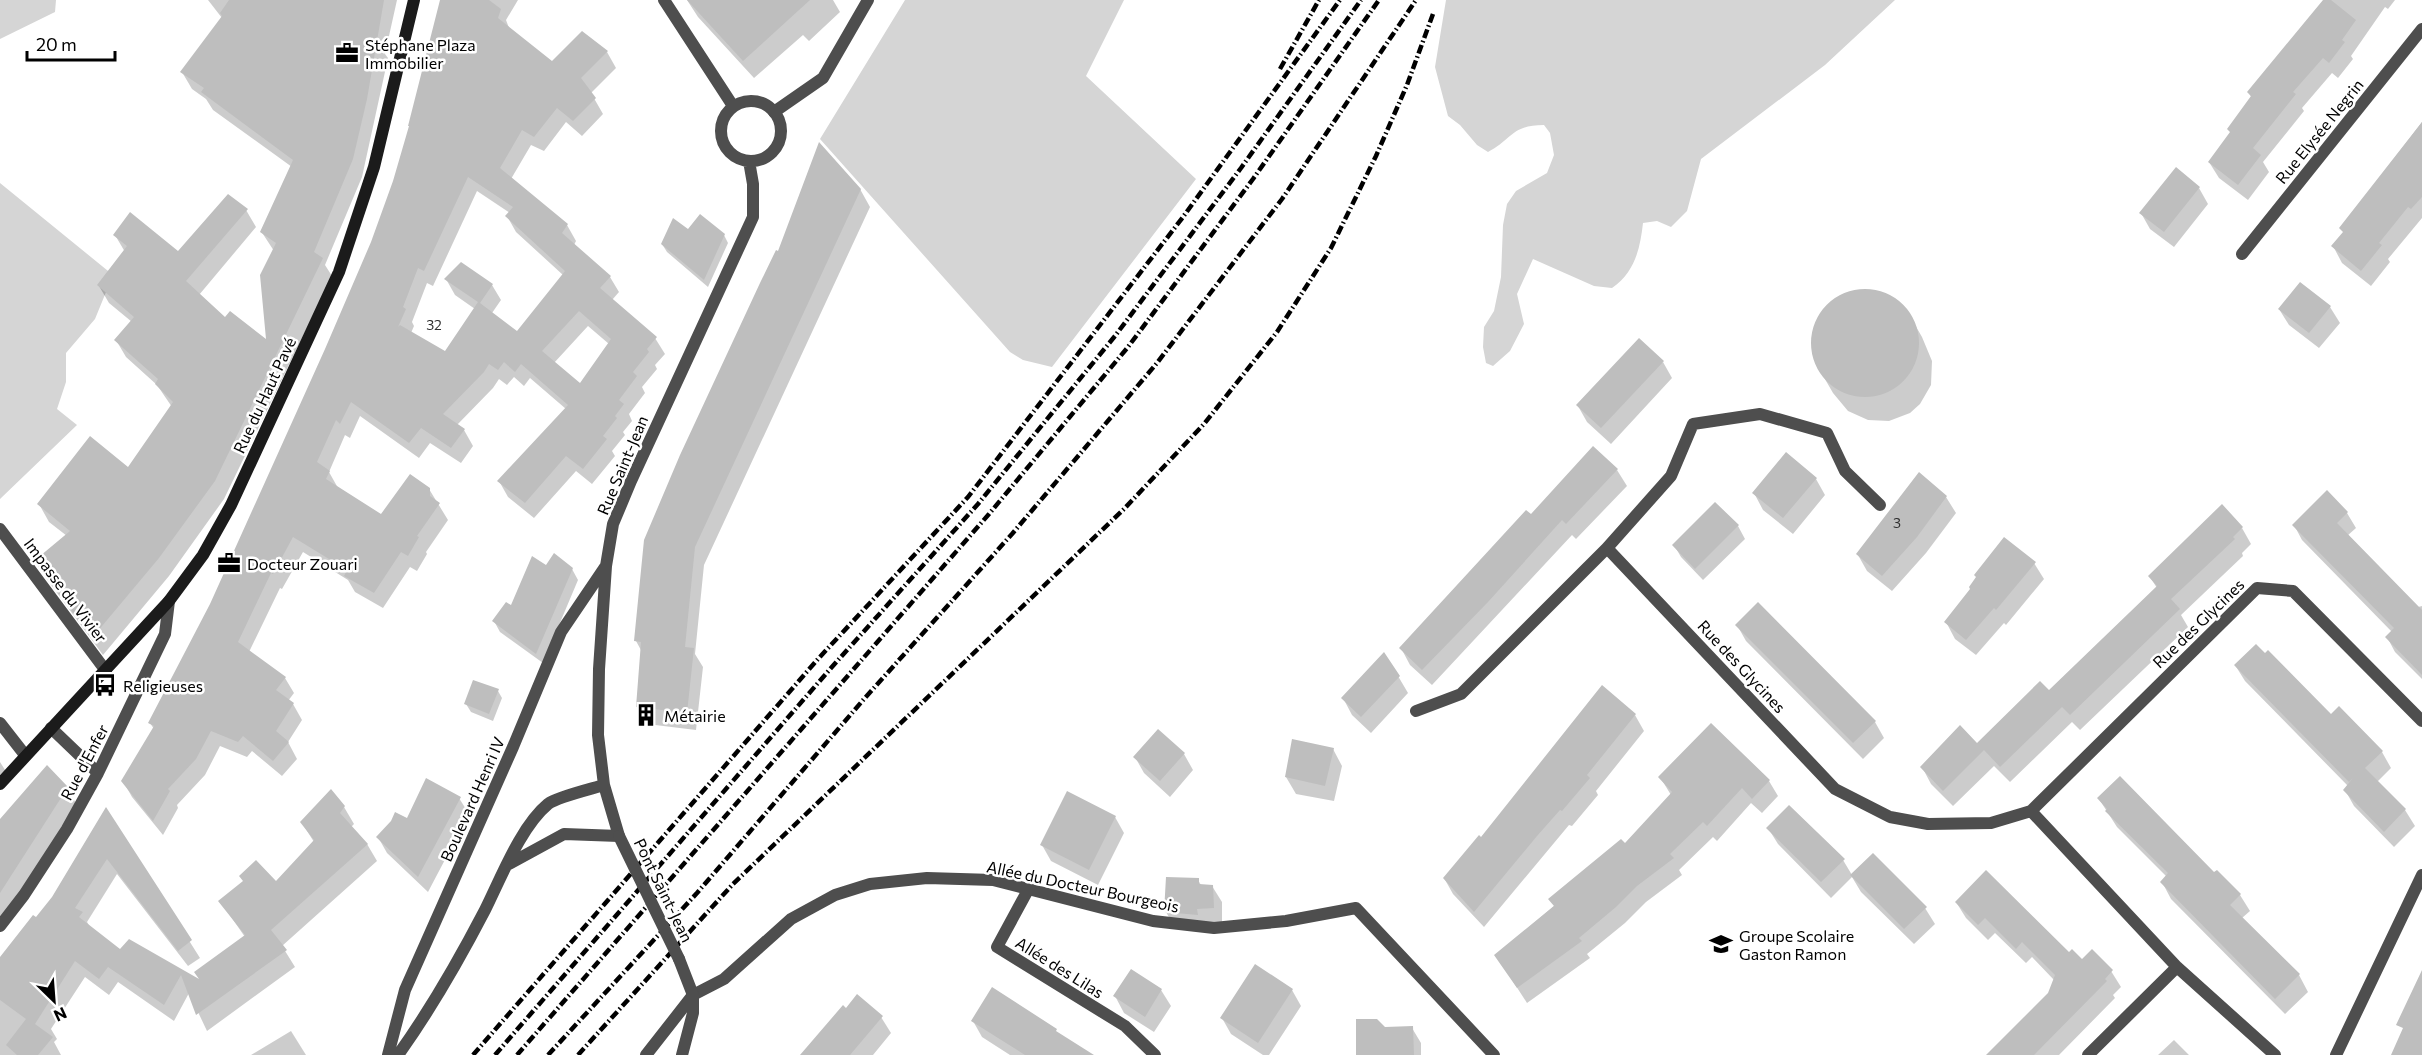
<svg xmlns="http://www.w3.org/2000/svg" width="2422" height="1055" font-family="Commissioner,sans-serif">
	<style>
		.green { fill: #d5d5d5 }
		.shadow { fill: #0003; fill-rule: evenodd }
		.building { fill: #bebebe; fill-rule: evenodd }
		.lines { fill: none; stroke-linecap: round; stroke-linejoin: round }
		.minor { stroke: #4e4e4e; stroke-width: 12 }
		.tertiary { stroke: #4e4e4e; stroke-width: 12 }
		.secondary { stroke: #1b1b1b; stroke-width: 12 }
		.rail { stroke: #000; stroke-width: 4.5; stroke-dasharray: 9 3 1.5 3; stroke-linecap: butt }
		.tertiary-bridge { stroke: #4e4e4e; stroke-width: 12 }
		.labels { text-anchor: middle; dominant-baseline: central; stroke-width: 5; stroke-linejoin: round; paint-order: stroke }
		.number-label { font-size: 14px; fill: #303030 }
		.poi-label { font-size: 16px; fill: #000; stroke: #fff; text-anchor: start }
		.street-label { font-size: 16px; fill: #000; stroke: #fff }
	</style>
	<rect width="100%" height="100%" fill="#fff"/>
	<path class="green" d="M 0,0 L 56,0 L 55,12 L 0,39 Z
		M 905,0 L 1124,0 L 1086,76 L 1196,179 L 1052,367 L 1023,360 L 1010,352 L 820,139 Z
		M 1446,0 L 1895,0 L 1825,65 L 1701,159 L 1687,211 L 1671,227 L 1657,221 L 1643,223 C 1640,249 1635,272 1612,288 L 1594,286 L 1533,259 L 1517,294 L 1524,324 L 1510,351 L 1493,366 L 1486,363 L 1483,347 L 1484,327 L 1494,311 L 1501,277 L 1503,225 L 1507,204 L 1516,191 L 1547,173 L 1554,155 L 1550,133 L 1544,125 C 1511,125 1513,139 1488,152 L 1477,145 L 1460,125 L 1448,116 L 1435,67 Z
		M 0,183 L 113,275 L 95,319 L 66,353 L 66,382 L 57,409 L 77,425 L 0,499 Z"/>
	<path class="shadow" d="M 208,0 L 397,0 L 385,54 L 388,58 L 362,177 L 325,265 L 332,276 L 224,499 L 169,576 L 103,655 L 46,578 L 36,561 L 67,536 L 49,522 L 39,504 L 128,469 L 172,407 L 157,385 L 126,357 L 116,340 L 132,322 L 109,303 L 99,286 L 125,252 L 115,235 L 178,253 L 246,210 L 256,227 L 199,295 L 225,319 L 267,343 L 274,251 L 261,231 L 292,167 L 213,110 L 206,99 L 192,89 L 182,72 L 222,18 Z
		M 442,0 L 518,0 L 506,20 L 509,28 L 552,63 L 607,52 L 616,68 L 591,93 L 603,114 L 582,136 L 566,122 L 544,151 L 531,145 L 511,179 L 567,225 L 576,241 L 574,245 L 610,277 L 619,292 L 612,300 L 655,338 L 665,354 L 655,365 L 657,369 L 642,387 L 645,393 L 629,414 L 632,421 L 623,432 L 625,435 L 612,451 L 615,456 L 592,484 L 576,471 L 534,518 L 508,497 L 499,481 L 566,409 L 530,378 L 524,386 L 514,377 L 507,385 L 499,379 L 493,388 L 457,425 L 464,430 L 473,446 L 461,463 L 430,443 L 419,458 L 360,416 L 350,438 L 345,435 L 329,472 L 338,488 L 382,516 L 429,489 L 448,520 L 426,552 L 427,554 L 417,571 L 410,567 L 383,608 L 355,592 L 348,580 L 303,552 L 282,589 L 280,588 L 249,652 L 285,678 L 294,693 L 288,701 L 293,704 L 302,720 L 288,742 L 297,759 L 282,776 L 252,751 L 247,757 L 220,746 L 205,775 L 177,805 L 178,808 L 163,835 L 132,797 L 123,781 L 154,729 L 150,723 L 211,605 L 326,350 L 372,242 L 395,181 L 410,128 ZM 477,191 L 510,213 L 507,216 L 516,232 L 563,275 L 517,333 L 492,313 L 501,300 L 492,285 L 446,279 L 455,295 L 475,309 L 445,353 L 411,333 L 414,326 L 412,322 L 427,283 L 433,286 ZM 588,326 L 609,344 L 580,386 L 554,363 Z
		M 687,0 L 833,0 L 840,12 L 809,41 L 803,35 L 754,78 L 698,17 Z
		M 2325,0 L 2395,0 L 2388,9 L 2385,7 L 2351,56 L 2353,59 L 2338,78 L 2332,73 L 2302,108 L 2304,111 L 2263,162 L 2269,172 L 2248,200 L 2219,178 L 2209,162 L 2231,133 L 2252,98 L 2248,92 Z
		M 2422,122 L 2422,218 L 2388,259 L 2390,262 L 2371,286 L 2342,263 L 2333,246 L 2344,233 L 2341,228 Z
		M 2199,188 L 2208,204 L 2174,247 L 2150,229 L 2141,213 Z
		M 860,189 L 870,207 L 704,565 L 695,654 L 703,667 L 696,730 L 647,724 L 637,707 L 642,652 L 636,641 L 779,253 Z
		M 689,231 L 724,235 L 728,243 L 708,287 L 667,252 L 662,244 Z
		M 1867,290 L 1880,293 L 1896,300 L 1907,311 L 1922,337 L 1932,361 L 1931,385 L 1920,404 L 1910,413 L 1889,421 L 1868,420 L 1848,411 L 1833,393 L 1818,367 L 1813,347 L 1815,328 L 1826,308 L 1845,294 Z
		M 2330,307 L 2340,323 L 2319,348 L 2289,325 L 2279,309 Z
		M 1663,362 L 1672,378 L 1611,444 L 1587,422 L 1578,406 Z
		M 1617,470 L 1627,486 L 1576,539 L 1572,535 L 1432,685 L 1410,665 L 1401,648 L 1531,516 Z
		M 1919,474 L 1946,497 L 1956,513 L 1926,553 L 1892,591 L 1867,571 L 1858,555 Z
		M 1816,479 L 1825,495 L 1793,534 L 1763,510 L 1754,493 Z
		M 2327,492 L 2347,513 L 2356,528 L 2347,536 L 2418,607 L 2422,606 L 2422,679 L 2395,652 L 2387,637 L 2392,632 L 2302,540 L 2294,525 Z
		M 1715,504 L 1738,526 L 1745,539 L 1703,580 L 1681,557 L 1674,545 Z
		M 2242,528 L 2251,544 L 2242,553 L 2243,556 L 2181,615 L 2188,627 L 2080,730 L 2072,722 L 2010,782 L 1994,766 L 1953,806 L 1931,784 L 1922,767 L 1977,745 L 2049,692 L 2157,588 L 2150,577 Z
		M 2034,563 L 2044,579 L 2006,625 L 2004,623 L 1976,655 L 1955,639 L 1946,622 Z
		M 546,567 L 572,569 L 578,580 L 543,663 L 500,632 L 494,621 L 512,607 Z
		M 1737,625 L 1875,722 L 1884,738 L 1863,759 L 1746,641 Z
		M 2235,665 L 2331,717 L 2382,752 L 2391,768 L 2377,782 L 2405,810 L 2415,826 L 2394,847 L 2354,806 L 2345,790 L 2348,786 L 2245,681 Z
		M 1398,676 L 1408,693 L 1371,733 L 1352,715 L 1343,698 Z
		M 498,691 L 502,698 L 493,721 L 471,712 L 466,704 Z
		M 1635,715 L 1644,731 L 1596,791 L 1598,795 L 1572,826 L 1569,825 L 1484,927 L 1453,894 L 1444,878 L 1481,839 Z
		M 1333,749 L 1342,766 L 1334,801 L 1296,794 L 1286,777 Z
		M 1184,754 L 1193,770 L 1170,797 L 1144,773 L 1135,757 Z
		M 0,762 L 7,773 L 0,781 Z
		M 1660,777 L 1769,781 L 1778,796 L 1762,813 L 1751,803 L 1717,841 L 1713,837 L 1679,870 L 1682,875 L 1646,902 L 1625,923 L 1587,954 L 1590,958 L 1527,1003 L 1496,955 L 1625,846 L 1671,795 Z
		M 67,788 L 77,805 L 0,930 L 0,822 Z
		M 459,798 L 469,814 L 428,892 L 387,853 L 378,837 L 407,820 Z
		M 2099,799 L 2214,874 L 2217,872 L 2240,895 L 2250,911 L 2242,918 L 2299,975 L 2308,992 L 2285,1014 L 2171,899 L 2162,882 L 2167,877 L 2117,827 Z
		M 344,807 L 354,824 L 351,827 L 367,844 L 377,861 L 282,946 L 295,967 L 207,1031 L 189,993 L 174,1021 L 118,982 L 109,995 L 85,977 L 51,1029 L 57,1039 L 54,1042 L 61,1055 L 0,1055 L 0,960 L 53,898 L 106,809 L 200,958 L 188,966 L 117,874 L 87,922 L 90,927 L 120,951 L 201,982 L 245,937 L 220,901 L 276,884 L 314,842 L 302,823 Z
		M 1115,817 L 1124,833 L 1098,885 L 1051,861 L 1042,845 Z
		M 1768,828 L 1843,860 L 1852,875 L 1925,908 L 1935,924 L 1914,944 L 1861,892 L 1852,877 L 1831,898 L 1778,844 Z
		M 1198,880 L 1201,885 L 1212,886 L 1222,902 L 1222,924 L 1175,928 L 1166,912 Z
		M 1956,902 L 2082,961 L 2111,971 L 2121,987 L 2113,995 L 2115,998 L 2059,1055 L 1988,1055 L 2049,994 L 2054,980 L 2032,957 L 2026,963 L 1995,933 L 1988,940 L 1966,918 Z
		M 1161,990 L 1171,1006 L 1154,1032 L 1124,1013 L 1115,996 Z
		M 1292,990 L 1301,1006 L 1269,1055 L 1263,1055 L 1231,1034 L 1222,1018 Z
		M 847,1010 L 881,1017 L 891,1033 L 873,1055 L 802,1055 Z
		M 973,1021 L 1081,1055 L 1010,1055 L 982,1037 Z
		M 1412,1028 L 1421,1043 L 1421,1055 L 1358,1055 L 1384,1029 Z
		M 291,1031 L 306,1055 L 251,1055 Z
		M 2174,1040 L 2189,1055 L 2158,1055 Z"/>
	<path class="building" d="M 229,0 L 384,0 L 367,99 L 353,159 L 314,252 L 323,258 L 215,481 L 159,558 L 92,638 L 34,561 L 70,531 L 37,504 L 90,436 L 128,467 L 173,402 L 155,384 L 158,379 L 114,340 L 134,317 L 97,285 L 127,246 L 113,235 L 130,212 L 178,251 L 228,194 L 248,209 L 186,281 L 225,317 L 230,311 L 266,339 L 260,275 L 276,243 L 260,232 L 293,160 L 201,92 L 204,88 L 180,72 L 222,16 L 220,13 Z
		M 440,0 L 489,0 L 501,9 L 498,18 L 552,61 L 582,31 L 608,51 L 581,78 L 596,98 L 573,121 L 557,108 L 534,137 L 522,130 L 500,168 L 568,224 L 562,233 L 611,276 L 600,288 L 657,337 L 647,349 L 649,352 L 633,372 L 637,376 L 619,400 L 624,404 L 615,416 L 617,418 L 603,436 L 607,439 L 583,469 L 566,456 L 525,503 L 497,481 L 568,405 L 521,364 L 515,372 L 504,362 L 498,370 L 489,364 L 484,372 L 443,414 L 465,429 L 451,448 L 421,428 L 409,443 L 351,402 L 340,424 L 336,420 L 317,462 L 330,471 L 326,479 L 381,514 L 410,474 L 430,488 L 430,496 L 440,503 L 417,536 L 419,537 L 408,556 L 401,552 L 374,593 L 344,576 L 347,570 L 293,537 L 273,574 L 271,573 L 238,642 L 286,677 L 276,690 L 294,703 L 276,731 L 289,742 L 273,761 L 243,736 L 238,742 L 211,731 L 196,759 L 168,789 L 170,791 L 153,821 L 121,781 L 154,726 L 148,723 L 210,604 L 325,349 L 371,242 L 393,181 L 409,126 L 408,126 ZM 468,177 L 513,207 L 505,216 L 565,271 L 517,331 L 480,303 L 493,284 L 461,262 L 444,279 L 478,302 L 445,351 L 400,325 L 398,327 L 406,309 L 403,307 L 418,268 L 424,271 ZM 579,311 L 611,339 L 580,383 L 542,351 Z
		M 687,0 L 810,0 L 743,61 Z
		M 2323,0 L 2331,0 L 2356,20 L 2342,40 L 2345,42 L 2329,63 L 2323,58 L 2293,92 L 2296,94 L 2253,148 L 2261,155 L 2238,185 L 2208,162 L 2230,132 L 2227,129 L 2251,96 L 2247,92 Z
		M 2422,122 L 2422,197 L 2411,209 L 2408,207 L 2379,243 L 2382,245 L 2361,271 L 2331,246 L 2343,232 L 2339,228 Z
		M 819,142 L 861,189 L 695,547 L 685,647 L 694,648 L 687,713 L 636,707 L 641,642 L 634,641 L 644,540 L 680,455 L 760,283 L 776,250 L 778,251 Z
		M 2176,167 L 2200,187 L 2164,232 L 2139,213 Z
		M 700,214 L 725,234 L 704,280 L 661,244 L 673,218 L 688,229 Z
		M 2300,282 L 2331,306 L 2309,333 L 2278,309 Z
		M1811 343a54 54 0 1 1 108 0a54 54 0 1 1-108 0Z
		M 1639,338 L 1664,361 L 1601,428 L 1576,405 Z
		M 1593,446 L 1618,469 L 1566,524 L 1562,520 L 1488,602 L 1422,670 L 1399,648 L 1526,510 L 1531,514 Z
		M 1786,452 L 1817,478 L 1783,518 L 1752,493 Z
		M 1919,472 L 1947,496 L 1917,537 L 1882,576 L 1856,554 Z
		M 2327,490 L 2348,512 L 2337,523 L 2422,610 L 2422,675 L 2385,637 L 2394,628 L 2292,525 Z
		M 1715,502 L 1739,525 L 1695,569 L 1672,545 Z
		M 2222,504 L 2243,527 L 2233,537 L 2235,539 L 2171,599 L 2180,609 L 2070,715 L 2062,707 L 2000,767 L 1984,750 L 1943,791 L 1920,767 L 1960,725 L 1977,743 L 2040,681 L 2049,690 L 2157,586 L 2148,576 Z
		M 2004,537 L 2036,562 L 1996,610 L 1994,608 L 1966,640 L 1944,622 L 1970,589 L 1969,587 L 1976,577 L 1974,575 Z
		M 554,553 L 573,568 L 536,654 L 492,621 L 506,602 L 511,605 L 532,556 L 546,565 Z
		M 1758,602 L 1876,721 L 1853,743 L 1735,625 Z
		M 2256,644 L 2265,653 L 2268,650 L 2331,714 L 2339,706 L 2383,751 L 2365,768 L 2406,809 L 2384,832 L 2343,790 L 2353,778 L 2349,782 L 2234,665 Z
		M 1384,652 L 1400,676 L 1361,717 L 1341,698 Z
		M 473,680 L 499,689 L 489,714 L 464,704 Z
		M 1602,685 L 1636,714 L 1587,775 L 1590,778 L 1562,811 L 1560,810 L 1537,836 L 1474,912 L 1443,878 L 1479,835 L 1481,837 Z
		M 1711,723 L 1770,780 L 1752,799 L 1742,788 L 1707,826 L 1703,822 L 1670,854 L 1674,858 L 1637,886 L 1616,907 L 1579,938 L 1582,941 L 1517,988 L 1494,955 L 1554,906 L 1548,899 L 1621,839 L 1625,843 L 1672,792 L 1658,777 Z
		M 1158,729 L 1185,753 L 1160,781 L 1133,757 Z
		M 1292,739 L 1334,748 L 1325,786 L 1285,777 Z
		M 47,765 L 68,787 L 0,893 L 0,819 Z
		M 2120,776 L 2214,872 L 2217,870 L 2241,894 L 2230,905 L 2300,974 L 2275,999 L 2160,882 L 2168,873 L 2105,811 L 2107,809 L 2097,798 Z
		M 426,778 L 461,797 L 418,877 L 376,837 L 391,821 L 395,812 L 407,818 Z
		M 331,789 L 345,806 L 340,813 L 368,844 L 271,930 L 287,950 L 196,1015 L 181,975 L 164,1005 L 108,967 L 99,979 L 75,961 L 35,1024 L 53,1037 L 38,1055 L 17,1055 L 6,1045 L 26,1019 L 0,1000 L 0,957 L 33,915 L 36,917 L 52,897 L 106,807 L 192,940 L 178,951 L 107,859 L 75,908 L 83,912 L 79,917 L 120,949 L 129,939 L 199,979 L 194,972 L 245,935 L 218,901 L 243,881 L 239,876 L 256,860 L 276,881 L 314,840 L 300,822 Z
		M 1067,791 L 1116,816 L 1089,870 L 1040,845 Z
		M 1789,805 L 1845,859 L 1821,882 L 1766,828 Z
		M 1873,853 L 1927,907 L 1904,929 L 1850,875 Z
		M 1986,870 L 2069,952 L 2072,949 L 2082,959 L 2092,949 L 2113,970 L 2105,979 L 2107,981 L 2034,1055 L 1986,1055 L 2048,993 L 2055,975 L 2022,942 L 2016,949 L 1985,918 L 1978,925 L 1955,902 Z
		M 1166,877 L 1199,878 L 1199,884 L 1213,885 L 1214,908 L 1197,909 L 1198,915 L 1164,912 Z
		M 1255,964 L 1293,989 L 1258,1043 L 1220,1018 Z
		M 1131,969 L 1162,989 L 1145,1017 L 1113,996 Z
		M 2422,970 L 2422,1055 L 2391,1055 L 2403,1028 L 2396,1025 Z
		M 992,987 L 1057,1029 L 1056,1031 L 1094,1055 L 1025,1055 L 971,1021 Z
		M 857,994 L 883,1016 L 850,1055 L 800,1055 L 843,1005 L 846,1008 Z
		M 1356,1019 L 1377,1019 L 1385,1027 L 1413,1026 L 1414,1055 L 1356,1055 Z"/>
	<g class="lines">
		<path class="minor" d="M 774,112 L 823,78 L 868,0
			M 2242,254 L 2422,29
			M 0,529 L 106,671
			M 1607,548 L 1835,789 L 1890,817 L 1928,824 L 1991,823 L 2031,811 L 2257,588 L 2293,591 L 2422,721
			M 1416,711 L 1461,694 L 1607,548 L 1671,476 L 1693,424 L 1760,414 L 1827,433 L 1845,471 L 1880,505
			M 0,723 L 25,755
			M 51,728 L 98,773
			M 2031,811 L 2177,967 L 2275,1055
			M 1028,890 L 997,947 L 1125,1026 L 1155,1055
			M 0,926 L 24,895 L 67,829 L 98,773 L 165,634 L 169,601
			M 646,1055 L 693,995 L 724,979 L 791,919 L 835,895 L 870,884 L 927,878 L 993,880 L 1153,921 L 1214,928 L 1286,921 L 1356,908 L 1494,1055
			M 2088,1055 L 2177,967
			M 2336,1055 L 2422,875"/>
		<path class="tertiary" d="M 664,0 L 733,106
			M721 131a30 30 0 1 1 60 0a30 30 0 1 1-60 0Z
			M 509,864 L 564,834 L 619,836 L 604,785 L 598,735 L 599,669 L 606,566 L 613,524 L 631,481 L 753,217 L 753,184 L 749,161
			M 679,959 L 693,995 L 693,1013 L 682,1055
			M 388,1055 L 405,990 L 513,747 L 561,632 L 605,567
			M 398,1055 C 431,1009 459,960 485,910 C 501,878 521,826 548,804 C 557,797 591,789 604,785"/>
		<path class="secondary" d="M 0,784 L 169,601 L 203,555 L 231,505 L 339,272 L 374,167 L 414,0"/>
		<path class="rail" d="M 1280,69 L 1319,0
			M 473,1055 L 818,659 L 968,497 L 1183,217 L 1340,0
			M 495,1055 L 831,668 L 978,504 L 1052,413 L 1115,336 L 1241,168 L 1361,0
			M 517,1055 L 989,514 L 1128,347 L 1253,179 L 1379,0
			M 548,1055 L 697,893 L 864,699 L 1012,534 L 1157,363 L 1282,199 L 1416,0
			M 578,1055 L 733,884 L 1124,509 L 1204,424 L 1277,332 L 1331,248 L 1376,156 L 1407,85 L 1433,14"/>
		<path class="tertiary-bridge" d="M 619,836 L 679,959"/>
	</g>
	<defs>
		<g id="office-bare" transform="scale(1.8)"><path d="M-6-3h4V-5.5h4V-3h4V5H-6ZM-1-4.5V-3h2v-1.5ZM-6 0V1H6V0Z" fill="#000" stroke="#fff" stroke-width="2.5" paint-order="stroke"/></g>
		<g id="bus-bare" transform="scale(1.8)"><path d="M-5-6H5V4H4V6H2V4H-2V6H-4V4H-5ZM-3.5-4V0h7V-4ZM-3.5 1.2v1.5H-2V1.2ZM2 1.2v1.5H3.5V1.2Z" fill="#000" stroke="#fff" stroke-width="2.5" paint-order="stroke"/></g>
		<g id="building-bare" transform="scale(1.8)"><path d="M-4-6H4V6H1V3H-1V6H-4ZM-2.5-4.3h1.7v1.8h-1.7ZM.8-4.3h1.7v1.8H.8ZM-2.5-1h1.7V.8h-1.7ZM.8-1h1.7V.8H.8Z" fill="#000" stroke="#fff" stroke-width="2.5" paint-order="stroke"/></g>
		<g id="school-bare" transform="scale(1.8)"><path d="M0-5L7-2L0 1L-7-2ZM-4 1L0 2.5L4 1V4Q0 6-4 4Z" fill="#000" stroke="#fff" stroke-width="2.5" paint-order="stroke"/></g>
	</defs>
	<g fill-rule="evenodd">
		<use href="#office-bare" x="347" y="53"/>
		<use href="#office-bare" x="229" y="563"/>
		<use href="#bus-bare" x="105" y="685"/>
		<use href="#building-bare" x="646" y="715"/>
		<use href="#school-bare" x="1721" y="944"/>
	</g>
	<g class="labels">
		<g class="number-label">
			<text x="434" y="324">32</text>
			<text x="1897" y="522">3</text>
		</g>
		<g class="poi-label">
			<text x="365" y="44">Stéphane Plaza<tspan x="365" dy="18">Immobilier</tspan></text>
			<text x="247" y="563">Docteur Zouari</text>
			<text x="123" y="685">Religieuses</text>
			<text x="664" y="715">Métairie</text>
			<text x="1739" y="935">Groupe Scolaire<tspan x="1739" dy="18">Gaston Ramon</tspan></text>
		</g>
		<g class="street-label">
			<text transform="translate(2319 131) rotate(-51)">Rue Elysée Negrin</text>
			<text transform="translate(264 395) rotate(-65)">Rue du Haut Pavé</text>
			<text transform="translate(622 465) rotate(-67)">Rue Saint-Jean</text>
			<text transform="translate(66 590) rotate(53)">Impasse du Vivier</text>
			<text transform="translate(2198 623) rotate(-44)">Rue des Glycines</text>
			<text transform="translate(1742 666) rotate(47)">Rue des Glycines</text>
			<text transform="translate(84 762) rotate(-62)">Rue d'Enfer</text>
			<text transform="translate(472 799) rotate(-66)">Boulevard Henri IV</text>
			<text transform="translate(1083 886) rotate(12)">Allée du Docteur Bourgeois</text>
			<text transform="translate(664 890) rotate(64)">Pont Saint-Jean</text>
			<text transform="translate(1060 967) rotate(32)">Allée des Lilas</text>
		</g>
	</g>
	<g transform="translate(54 1001) rotate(155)" stroke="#ffffff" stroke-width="4.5" paint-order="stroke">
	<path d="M0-4.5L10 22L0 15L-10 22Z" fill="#000000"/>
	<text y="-9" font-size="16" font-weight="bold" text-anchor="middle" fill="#000000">N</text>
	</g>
	<path d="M27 51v9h88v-9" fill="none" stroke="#000000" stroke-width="3"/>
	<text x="36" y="51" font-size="18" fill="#000000" stroke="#ffffff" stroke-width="4.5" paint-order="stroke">20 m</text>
</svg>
